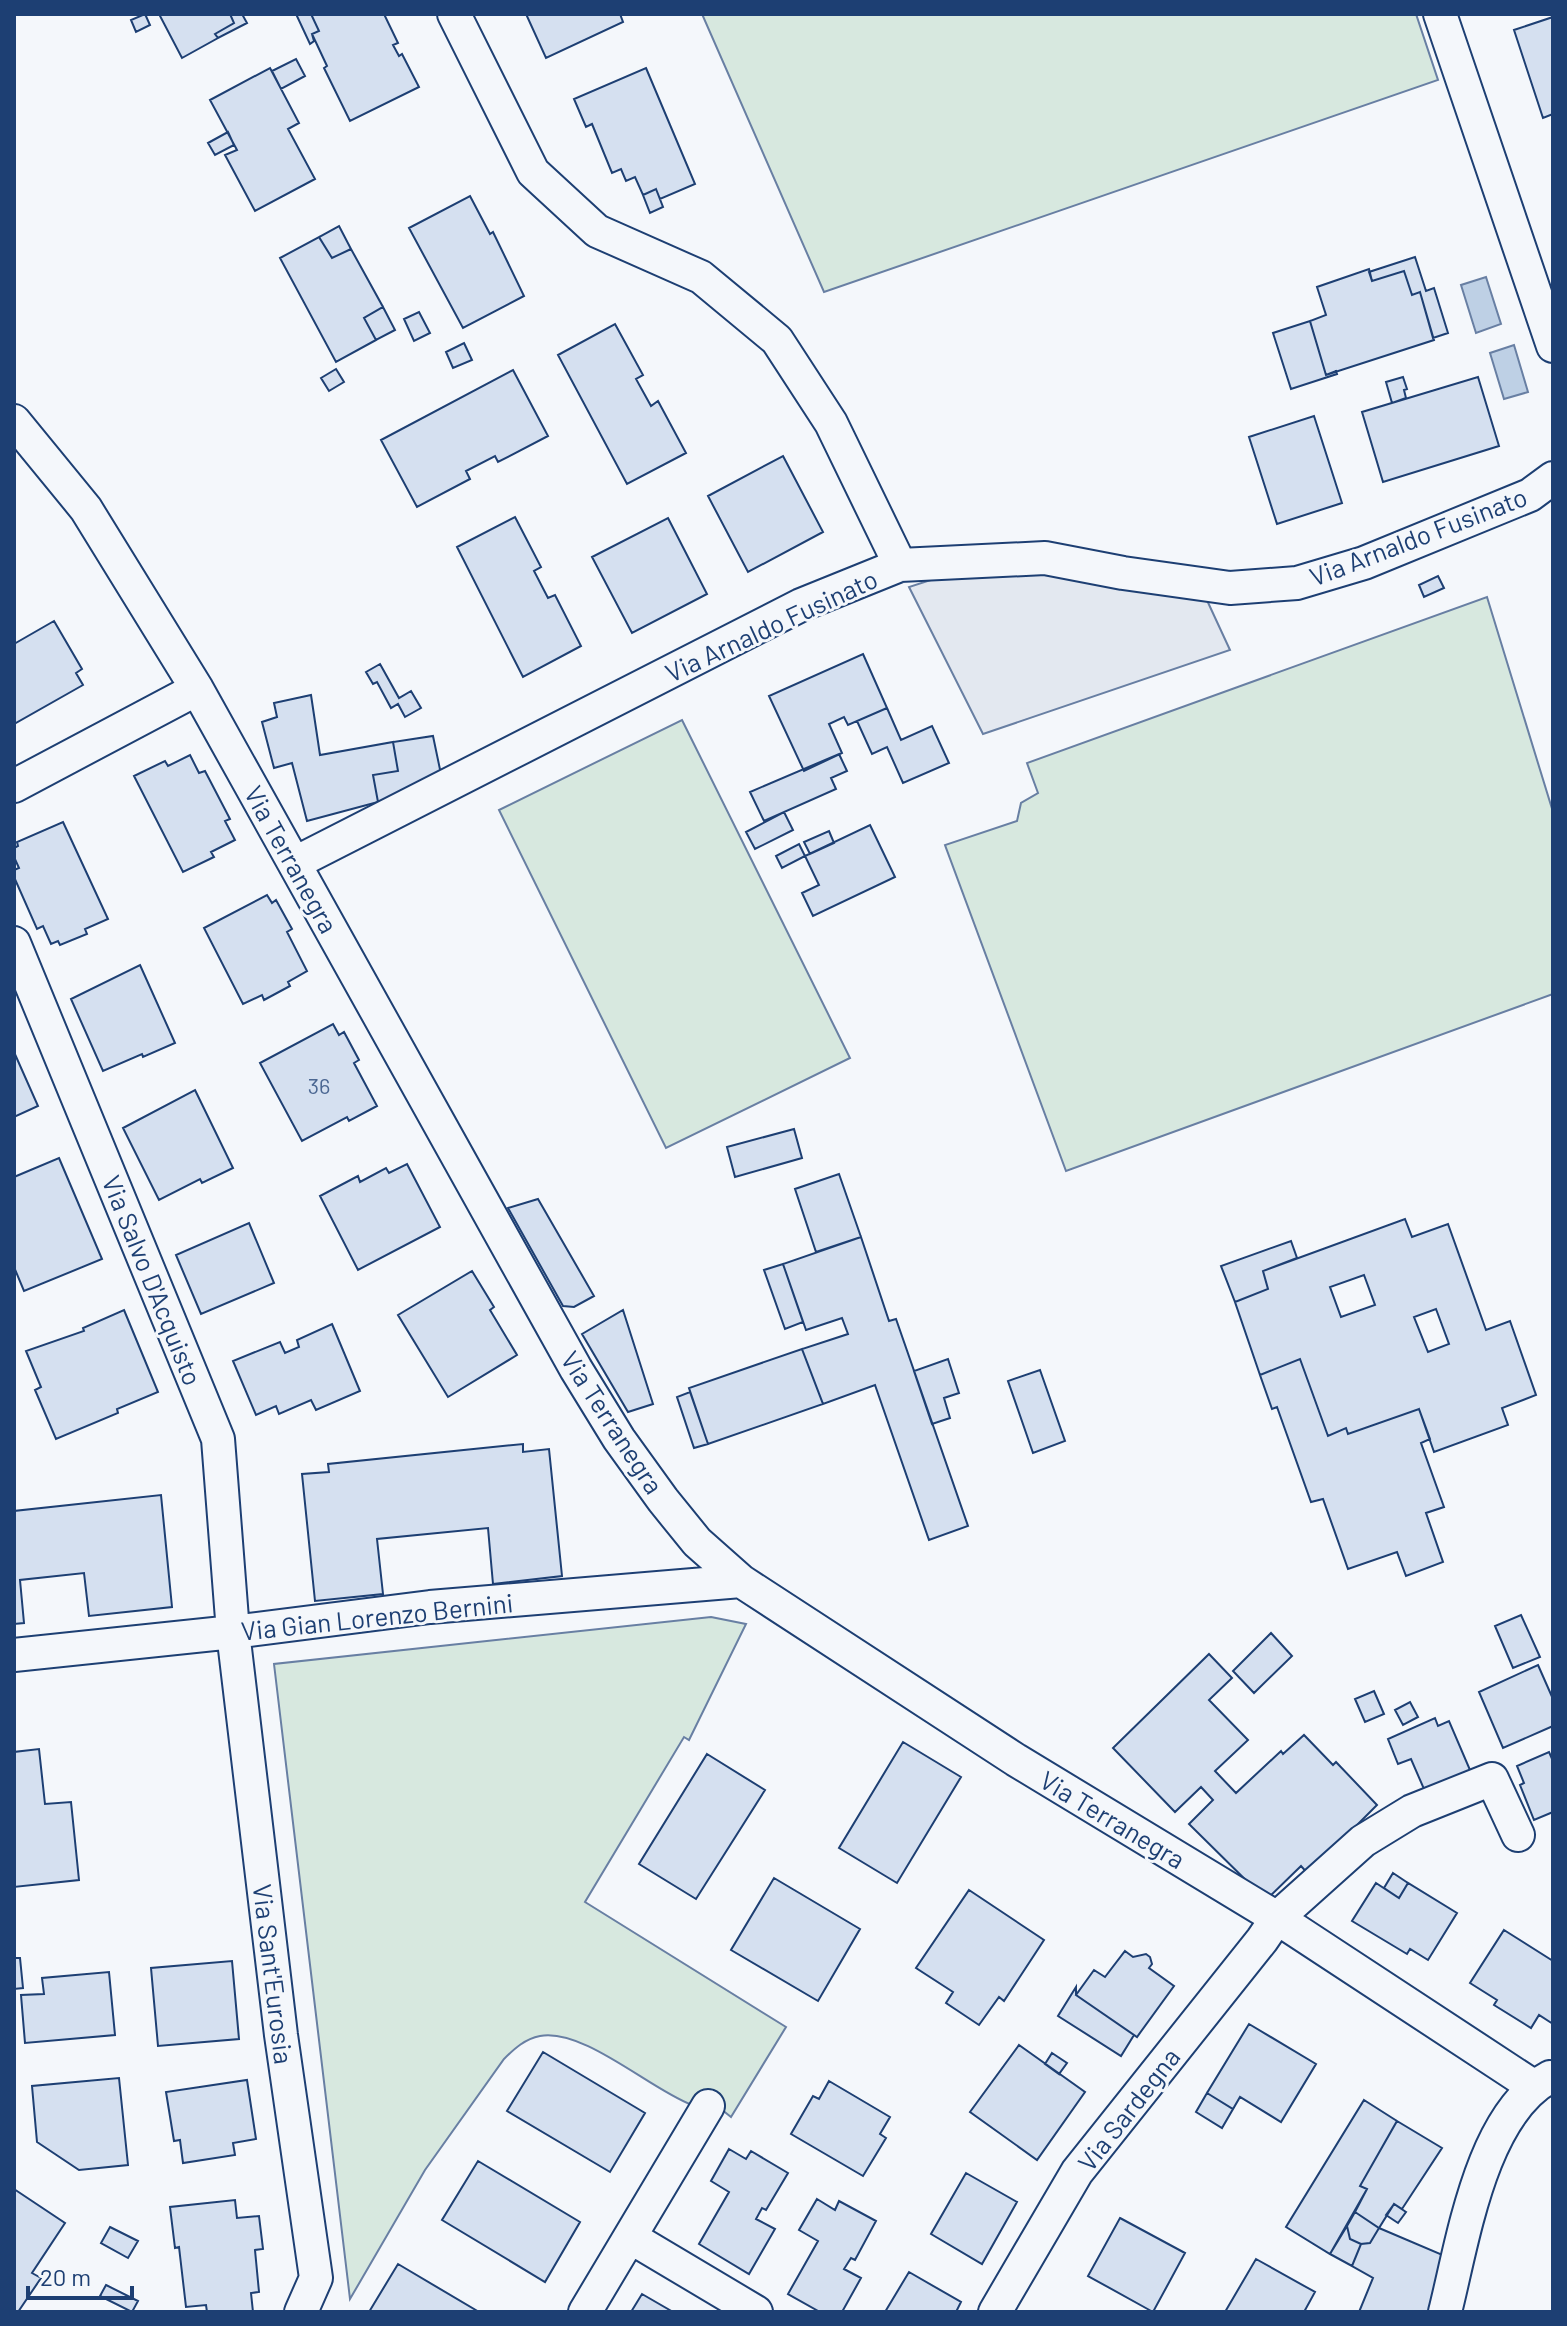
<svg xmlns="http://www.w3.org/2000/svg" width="1567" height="2326" font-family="Barlow,sans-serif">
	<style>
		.green { fill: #d7e8df; stroke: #687fa3; stroke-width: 2 }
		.parking { fill: #e3e8f0; stroke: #687fa3; stroke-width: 2 }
		.water { fill: #bed0e5; stroke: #687fa3; stroke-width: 2 }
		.building { fill: #d5e0f0; stroke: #1d3f73; stroke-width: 2; fill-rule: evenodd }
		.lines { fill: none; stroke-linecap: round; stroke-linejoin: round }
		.minor-casing { stroke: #1d3f73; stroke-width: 36 }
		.minor { stroke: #f4f7fb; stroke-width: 32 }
		.labels { text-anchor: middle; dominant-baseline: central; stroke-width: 6; stroke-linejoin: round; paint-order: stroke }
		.number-label { font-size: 22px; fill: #4b6792 }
		.street-label { font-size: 26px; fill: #1d3f73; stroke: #f4f7fb }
	</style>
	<rect width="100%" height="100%" fill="#f4f7fb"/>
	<path class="green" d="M 702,14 L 1416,14 L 1438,80 L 824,292 Z
		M 1487,597 L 1553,812 L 1553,994 L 1066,1171 L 945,845 L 1017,821 L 1021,803 L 1038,793 L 1027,763 Z
		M 682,720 L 850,1058 L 666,1148 L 499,810 Z
		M 711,1617 L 746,1624 L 689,1740 L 684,1737 L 585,1902 L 786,2027 L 731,2117 L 716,2105 C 708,2106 699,2108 692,2105 C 651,2090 584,2028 540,2036 C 525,2039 515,2048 504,2059 L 425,2170 L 350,2299 L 274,1664 Z"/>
	<path class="parking" d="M 1041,571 L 1205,596 L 1230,650 L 983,734 L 909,587 L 949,574 Z"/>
	<path class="water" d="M 1486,277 L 1501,324 L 1476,333 L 1461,285 Z
		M 1514,345 L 1528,392 L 1504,399 L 1490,353 Z"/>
	<path class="building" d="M 145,14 L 150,25 L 136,32 L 131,20 Z
		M 159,14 L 230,14 L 234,23 L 215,34 L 218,38 L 182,58 Z
		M 230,14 L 242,14 L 247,23 L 218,38 L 215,34 L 234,23 Z
		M 296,14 L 311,14 L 319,31 L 312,34 L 314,41 L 310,44 Z
		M 311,14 L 384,14 L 398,43 L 393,45 L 399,56 L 402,54 L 419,87 L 350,121 L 324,68 L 327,66 L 312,34 L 319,31 Z
		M 526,14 L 620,14 L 623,22 L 546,58 Z
		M 1553,17 L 1553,114 L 1543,118 L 1514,30 Z
		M 296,59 L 305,76 L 281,89 L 272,71 Z
		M 270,68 L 299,123 L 288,129 L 315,179 L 255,211 L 225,155 L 237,150 L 210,100 Z
		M 646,68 L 695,184 L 660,199 L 656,189 L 643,195 L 635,177 L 626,181 L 621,169 L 612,173 L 592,124 L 586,127 L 574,99 Z
		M 228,132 L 234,145 L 215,155 L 208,143 Z
		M 656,189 L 663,207 L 650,213 L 643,195 Z
		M 470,196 L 490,234 L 493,232 L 524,296 L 463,328 L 409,228 Z
		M 339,226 L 351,249 L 332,258 L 319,237 Z
		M 319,237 L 332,258 L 351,249 L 383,307 L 364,318 L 376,340 L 336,362 L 280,258 Z
		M 1415,257 L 1426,291 L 1434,288 L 1448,333 L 1433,338 L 1420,292 L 1412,295 L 1404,271 L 1372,281 L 1369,272 Z
		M 1369,269 L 1372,281 L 1404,271 L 1412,295 L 1420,292 L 1434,340 L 1326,375 L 1310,321 L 1326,315 L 1317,287 Z
		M 383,307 L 395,330 L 376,340 L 364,318 Z
		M 419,312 L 430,333 L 414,341 L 404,319 Z
		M 1310,321 L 1326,375 L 1336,371 L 1337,374 L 1291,389 L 1273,333 Z
		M 615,324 L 643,375 L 636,379 L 651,406 L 658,401 L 686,453 L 627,484 L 558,355 Z
		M 464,343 L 472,360 L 453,368 L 446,352 Z
		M 336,369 L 344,382 L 329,391 L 321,378 Z
		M 513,370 L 548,436 L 498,462 L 495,456 L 466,471 L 470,479 L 417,507 L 381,440 Z
		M 1403,377 L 1407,389 L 1404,390 L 1406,398 L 1392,403 L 1386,382 Z
		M 1478,377 L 1499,446 L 1383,482 L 1362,412 Z
		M 1314,416 L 1342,503 L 1277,524 L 1249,437 Z
		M 783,456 L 823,532 L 748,572 L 708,496 Z
		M 515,517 L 541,567 L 534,571 L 548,598 L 555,595 L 581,646 L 523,677 L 457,547 Z
		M 668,518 L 707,594 L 632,633 L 592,557 Z
		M 1438,576 L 1444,588 L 1424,597 L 1419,585 Z
		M 54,621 L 82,669 L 76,673 L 83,685 L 14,724 L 14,644 Z
		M 863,654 L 887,708 L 848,725 L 844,717 L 829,724 L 842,753 L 804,771 L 769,696 Z
		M 380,664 L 399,698 L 411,691 L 421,708 L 405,717 L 398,704 L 391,708 L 377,682 L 373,684 L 366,672 Z
		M 311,695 L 320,755 L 393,742 L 398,771 L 373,775 L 378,802 L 307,821 L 292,763 L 274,768 L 262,722 L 277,717 L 274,703 Z
		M 887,708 L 901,740 L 932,726 L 949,763 L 903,783 L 887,747 L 872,754 L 857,721 Z
		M 433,736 L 442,779 L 378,802 L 373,775 L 398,771 L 393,742 Z
		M 839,754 L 847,771 L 831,778 L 836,789 L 764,821 L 750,792 Z
		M 190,755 L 199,773 L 205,771 L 230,819 L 225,821 L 235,840 L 211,852 L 214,857 L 183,872 L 134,776 L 165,761 L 168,766 Z
		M 784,812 L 793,830 L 755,849 L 746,832 Z
		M 63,822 L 108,919 L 85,929 L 87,934 L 60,945 L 58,941 L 51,944 L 43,926 L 37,929 L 14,877 L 14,870 L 19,868 L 14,857 L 14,848 L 18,846 L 17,842 Z
		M 870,825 L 895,877 L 813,916 L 802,893 L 819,885 L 805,856 Z
		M 829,831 L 834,843 L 810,854 L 804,842 Z
		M 799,844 L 805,856 L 782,868 L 776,856 Z
		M 267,895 L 272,903 L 276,900 L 292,929 L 287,932 L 307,971 L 288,982 L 290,986 L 264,1000 L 262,995 L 243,1004 L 204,928 Z
		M 140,965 L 175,1043 L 143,1057 L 142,1054 L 103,1071 L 71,999 Z
		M 333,1024 L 339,1035 L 344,1032 L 359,1060 L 354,1063 L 377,1106 L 349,1121 L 347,1117 L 302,1141 L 260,1063 Z
		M 14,1052 L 38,1106 L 14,1117 Z
		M 195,1090 L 233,1168 L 202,1183 L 200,1179 L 159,1200 L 123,1128 Z
		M 794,1129 L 802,1158 L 735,1177 L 727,1147 Z
		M 59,1158 L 102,1259 L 24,1291 L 14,1267 L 14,1177 Z
		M 407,1164 L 440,1227 L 358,1270 L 320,1196 L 358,1176 L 360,1182 L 386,1168 L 389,1173 Z
		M 839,1174 L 861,1237 L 816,1252 L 795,1189 Z
		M 538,1199 L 594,1296 L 574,1307 L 563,1306 L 508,1208 Z
		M 1405,1219 L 1412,1237 L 1448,1224 L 1486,1330 L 1510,1321 L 1536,1395 L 1502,1408 L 1508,1425 L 1434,1452 L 1419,1409 L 1348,1434 L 1346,1428 L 1328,1436 L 1300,1359 L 1260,1375 L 1235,1302 L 1268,1289 L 1263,1271 ZM 1364,1275 L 1375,1305 L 1341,1317 L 1330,1287 ZM 1436,1309 L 1449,1344 L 1428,1352 L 1414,1317 Z
		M 249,1223 L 274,1283 L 201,1314 L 176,1255 Z
		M 861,1237 L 889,1321 L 896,1319 L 968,1526 L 929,1540 L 875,1385 L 823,1404 L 802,1349 L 848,1334 L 842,1318 L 806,1330 L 783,1264 Z
		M 1291,1241 L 1297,1258 L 1263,1271 L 1268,1289 L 1235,1302 L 1221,1266 Z
		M 783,1264 L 803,1322 L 785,1329 L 764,1270 Z
		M 472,1271 L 494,1307 L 490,1310 L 517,1355 L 448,1397 L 398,1315 Z
		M 124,1310 L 158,1392 L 117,1409 L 118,1413 L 56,1439 L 35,1390 L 41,1387 L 26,1351 L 84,1331 L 83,1328 Z
		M 623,1310 L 653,1404 L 628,1412 L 582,1334 Z
		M 332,1324 L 360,1391 L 316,1410 L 311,1400 L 279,1414 L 276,1406 L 256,1415 L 233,1361 L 280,1342 L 285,1353 L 299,1347 L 297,1340 Z
		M 802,1349 L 823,1404 L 708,1444 L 689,1388 Z
		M 948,1359 L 959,1393 L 944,1398 L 950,1418 L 932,1424 L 914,1371 Z
		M 1300,1359 L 1328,1436 L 1346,1428 L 1348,1434 L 1419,1409 L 1430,1439 L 1421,1443 L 1444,1507 L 1426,1513 L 1443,1562 L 1406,1576 L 1397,1552 L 1348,1569 L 1323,1499 L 1311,1502 L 1277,1407 L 1272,1409 L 1260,1375 Z
		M 1040,1370 L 1065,1441 L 1033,1453 L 1008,1381 Z
		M 690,1392 L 708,1444 L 694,1448 L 677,1397 Z
		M 523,1444 L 523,1452 L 549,1449 L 562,1576 L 493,1584 L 488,1528 L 377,1539 L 383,1594 L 315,1601 L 302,1474 L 329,1472 L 328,1464 Z
		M 161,1495 L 172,1607 L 89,1616 L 84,1573 L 20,1580 L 24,1623 L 14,1624 L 14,1511 Z
		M 1521,1615 L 1540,1657 L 1513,1668 L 1495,1626 Z
		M 1271,1633 L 1292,1656 L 1254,1693 L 1233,1671 Z
		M 1209,1654 L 1232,1678 L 1209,1700 L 1248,1740 L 1215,1771 L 1236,1793 L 1281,1751 L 1283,1754 L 1304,1735 L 1333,1765 L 1336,1762 L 1377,1805 L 1356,1826 L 1359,1829 L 1310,1876 L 1301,1866 L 1266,1900 L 1189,1824 L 1213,1800 L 1201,1787 L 1175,1812 L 1113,1748 Z
		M 1538,1665 L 1553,1699 L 1553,1726 L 1503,1748 L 1479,1692 Z
		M 1374,1691 L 1384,1714 L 1365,1722 L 1355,1699 Z
		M 1410,1702 L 1418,1717 L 1403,1725 L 1395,1710 Z
		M 1435,1718 L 1438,1726 L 1449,1721 L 1473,1777 L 1427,1796 L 1411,1759 L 1398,1764 L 1388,1739 Z
		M 903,1742 L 961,1777 L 897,1883 L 839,1848 Z
		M 39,1749 L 45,1804 L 71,1802 L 79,1880 L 14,1887 L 14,1752 Z
		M 1549,1752 L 1553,1761 L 1553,1812 L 1534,1820 L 1520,1785 L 1524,1783 L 1517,1766 Z
		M 707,1754 L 765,1790 L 696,1899 L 639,1864 Z
		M 1393,1873 L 1408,1883 L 1399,1898 L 1384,1888 Z
		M 774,1878 L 860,1929 L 818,2001 L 731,1950 Z
		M 1376,1883 L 1399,1898 L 1408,1883 L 1457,1913 L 1428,1960 L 1410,1949 L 1407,1954 L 1352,1921 Z
		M 969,1890 L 1044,1940 L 1004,2001 L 999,1997 L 979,2025 L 946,2003 L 953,1992 L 916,1968 Z
		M 1504,1930 L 1553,1961 L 1553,2024 L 1539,2015 L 1531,2028 L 1494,2005 L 1497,2000 L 1470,1983 Z
		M 1125,1951 L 1133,1957 L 1146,1954 L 1150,1957 L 1152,1964 L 1149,1968 L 1174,1986 L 1137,2037 L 1076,1995 L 1094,1970 L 1105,1977 Z
		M 14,1958 L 20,1958 L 23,1988 L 14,1989 Z
		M 232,1961 L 239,2039 L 158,2046 L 151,1968 Z
		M 109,1972 L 115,2035 L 25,2043 L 21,1995 L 44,1994 L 42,1978 Z
		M 1076,1987 L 1076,1995 L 1134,2035 L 1121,2056 L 1058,2016 Z
		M 1249,2024 L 1316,2064 L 1281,2122 L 1240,2097 L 1233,2109 L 1207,2093 Z
		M 1019,2045 L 1085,2092 L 1037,2160 L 970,2112 Z
		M 543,2052 L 645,2113 L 610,2172 L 507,2111 Z
		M 1052,2053 L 1067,2063 L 1059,2074 L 1045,2064 Z
		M 119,2078 L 128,2165 L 79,2170 L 37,2142 L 32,2086 Z
		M 247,2080 L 256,2139 L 233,2143 L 235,2155 L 183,2163 L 180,2140 L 174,2141 L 166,2092 Z
		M 829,2081 L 890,2117 L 880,2134 L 886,2138 L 863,2176 L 791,2134 L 813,2096 L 819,2099 Z
		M 1207,2093 L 1233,2109 L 1222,2128 L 1196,2112 Z
		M 1364,2100 L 1397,2121 L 1360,2186 L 1367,2189 L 1330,2254 L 1286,2227 Z
		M 1397,2121 L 1442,2148 L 1402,2209 L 1394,2204 L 1379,2228 L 1355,2212 L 1367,2189 L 1360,2186 Z
		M 729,2149 L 746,2159 L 751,2151 L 788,2173 L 766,2210 L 762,2208 L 756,2219 L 775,2229 L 749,2274 L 699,2244 L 729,2192 L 711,2181 Z
		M 478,2161 L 580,2222 L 545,2282 L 442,2220 Z
		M 966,2173 L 1017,2202 L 982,2264 L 931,2234 Z
		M 14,2189 L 65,2223 L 32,2273 L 41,2278 L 18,2312 L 14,2312 Z
		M 817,2199 L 835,2210 L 839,2201 L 876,2221 L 855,2260 L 851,2258 L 844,2269 L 861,2278 L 842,2312 L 820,2312 L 788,2294 L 818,2241 L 799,2230 Z
		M 235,2200 L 237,2218 L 259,2216 L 263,2249 L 255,2250 L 259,2292 L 251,2293 L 253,2312 L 207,2312 L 206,2305 L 186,2307 L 179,2247 L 175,2248 L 170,2207 Z
		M 1394,2204 L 1406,2212 L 1398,2223 L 1386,2215 Z
		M 1355,2212 L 1379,2228 L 1370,2243 L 1361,2244 L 1350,2239 L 1347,2226 Z
		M 1120,2218 L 1185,2253 L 1153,2312 L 1088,2276 Z
		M 1347,2226 L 1350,2239 L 1361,2244 L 1352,2266 L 1330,2254 Z
		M 110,2227 L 138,2241 L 128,2258 L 101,2243 Z
		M 1379,2228 L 1445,2256 L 1431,2312 L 1359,2312 L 1373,2278 L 1352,2266 L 1361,2244 L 1370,2243 Z
		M 1256,2259 L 1315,2292 L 1304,2312 L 1225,2312 Z
		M 398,2264 L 479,2312 L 369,2312 Z
		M 909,2272 L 961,2302 L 956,2312 L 885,2312 Z
		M 106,2285 L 138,2301 L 132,2312 L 100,2296 Z
		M 642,2294 L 673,2312 L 631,2312 Z"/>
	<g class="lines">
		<g class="minor-casing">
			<path id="minor" d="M 454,14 L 533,172 L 597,231 L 701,277 L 777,340 L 831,423 L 900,565
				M 1440,14 L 1553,346
				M 14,421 L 86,509 L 197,689 L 576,1369 L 619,1439 L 663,1500 L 697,1542 L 741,1581 L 1016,1760 L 1277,1918 L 1533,2086
				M 14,786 L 197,689
				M 295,863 L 801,605 L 900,565 L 1045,558 L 1123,573 L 1230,588 L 1297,583 L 1364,563 L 1530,495 L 1553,478
				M 14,943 L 218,1439 L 233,1632 L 281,2035 L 316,2278 L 301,2312
				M 14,1655 L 233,1632 L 430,1607 L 741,1581
				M 630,2237 L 756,2312
				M 585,2312 L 708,2106
				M 995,2312 L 1077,2172 L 1262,1940 L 1277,1918 L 1363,1841 L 1412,1811 L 1492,1779 L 1518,1835
				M 1445,2312 C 1463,2241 1481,2114 1550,2077"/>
		</g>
		<use href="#minor" class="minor"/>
	</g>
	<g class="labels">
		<g class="number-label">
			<text x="319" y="1085">36</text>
		</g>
		<g class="street-label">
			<text transform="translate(1418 536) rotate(-21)">Via Arnaldo Fusinato</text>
			<text transform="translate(771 625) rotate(-25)">Via Arnaldo Fusinato</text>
			<text transform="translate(292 859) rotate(61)">Via Terranegra</text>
			<text transform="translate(153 1280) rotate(68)">Via Salvo D'Acquisto</text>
			<text transform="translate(613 1422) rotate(57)">Via Terranegra</text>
			<text transform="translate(377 1616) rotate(-6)">Via Gian Lorenzo Bernini</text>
			<text transform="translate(1113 1819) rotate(31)">Via Terranegra</text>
			<text transform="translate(274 1974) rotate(83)">Via Sant'Eurosia</text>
			<text transform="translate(1128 2109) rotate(-52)">Via Sardegna</text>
		</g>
	</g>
	<rect width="1567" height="2326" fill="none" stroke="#1d3f73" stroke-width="32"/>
	<path d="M28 2286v12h104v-12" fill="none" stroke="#1d3f73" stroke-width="4"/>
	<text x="40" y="2286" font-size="24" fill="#1d3f73" stroke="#f4f7fb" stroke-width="6" paint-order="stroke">20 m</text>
</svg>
